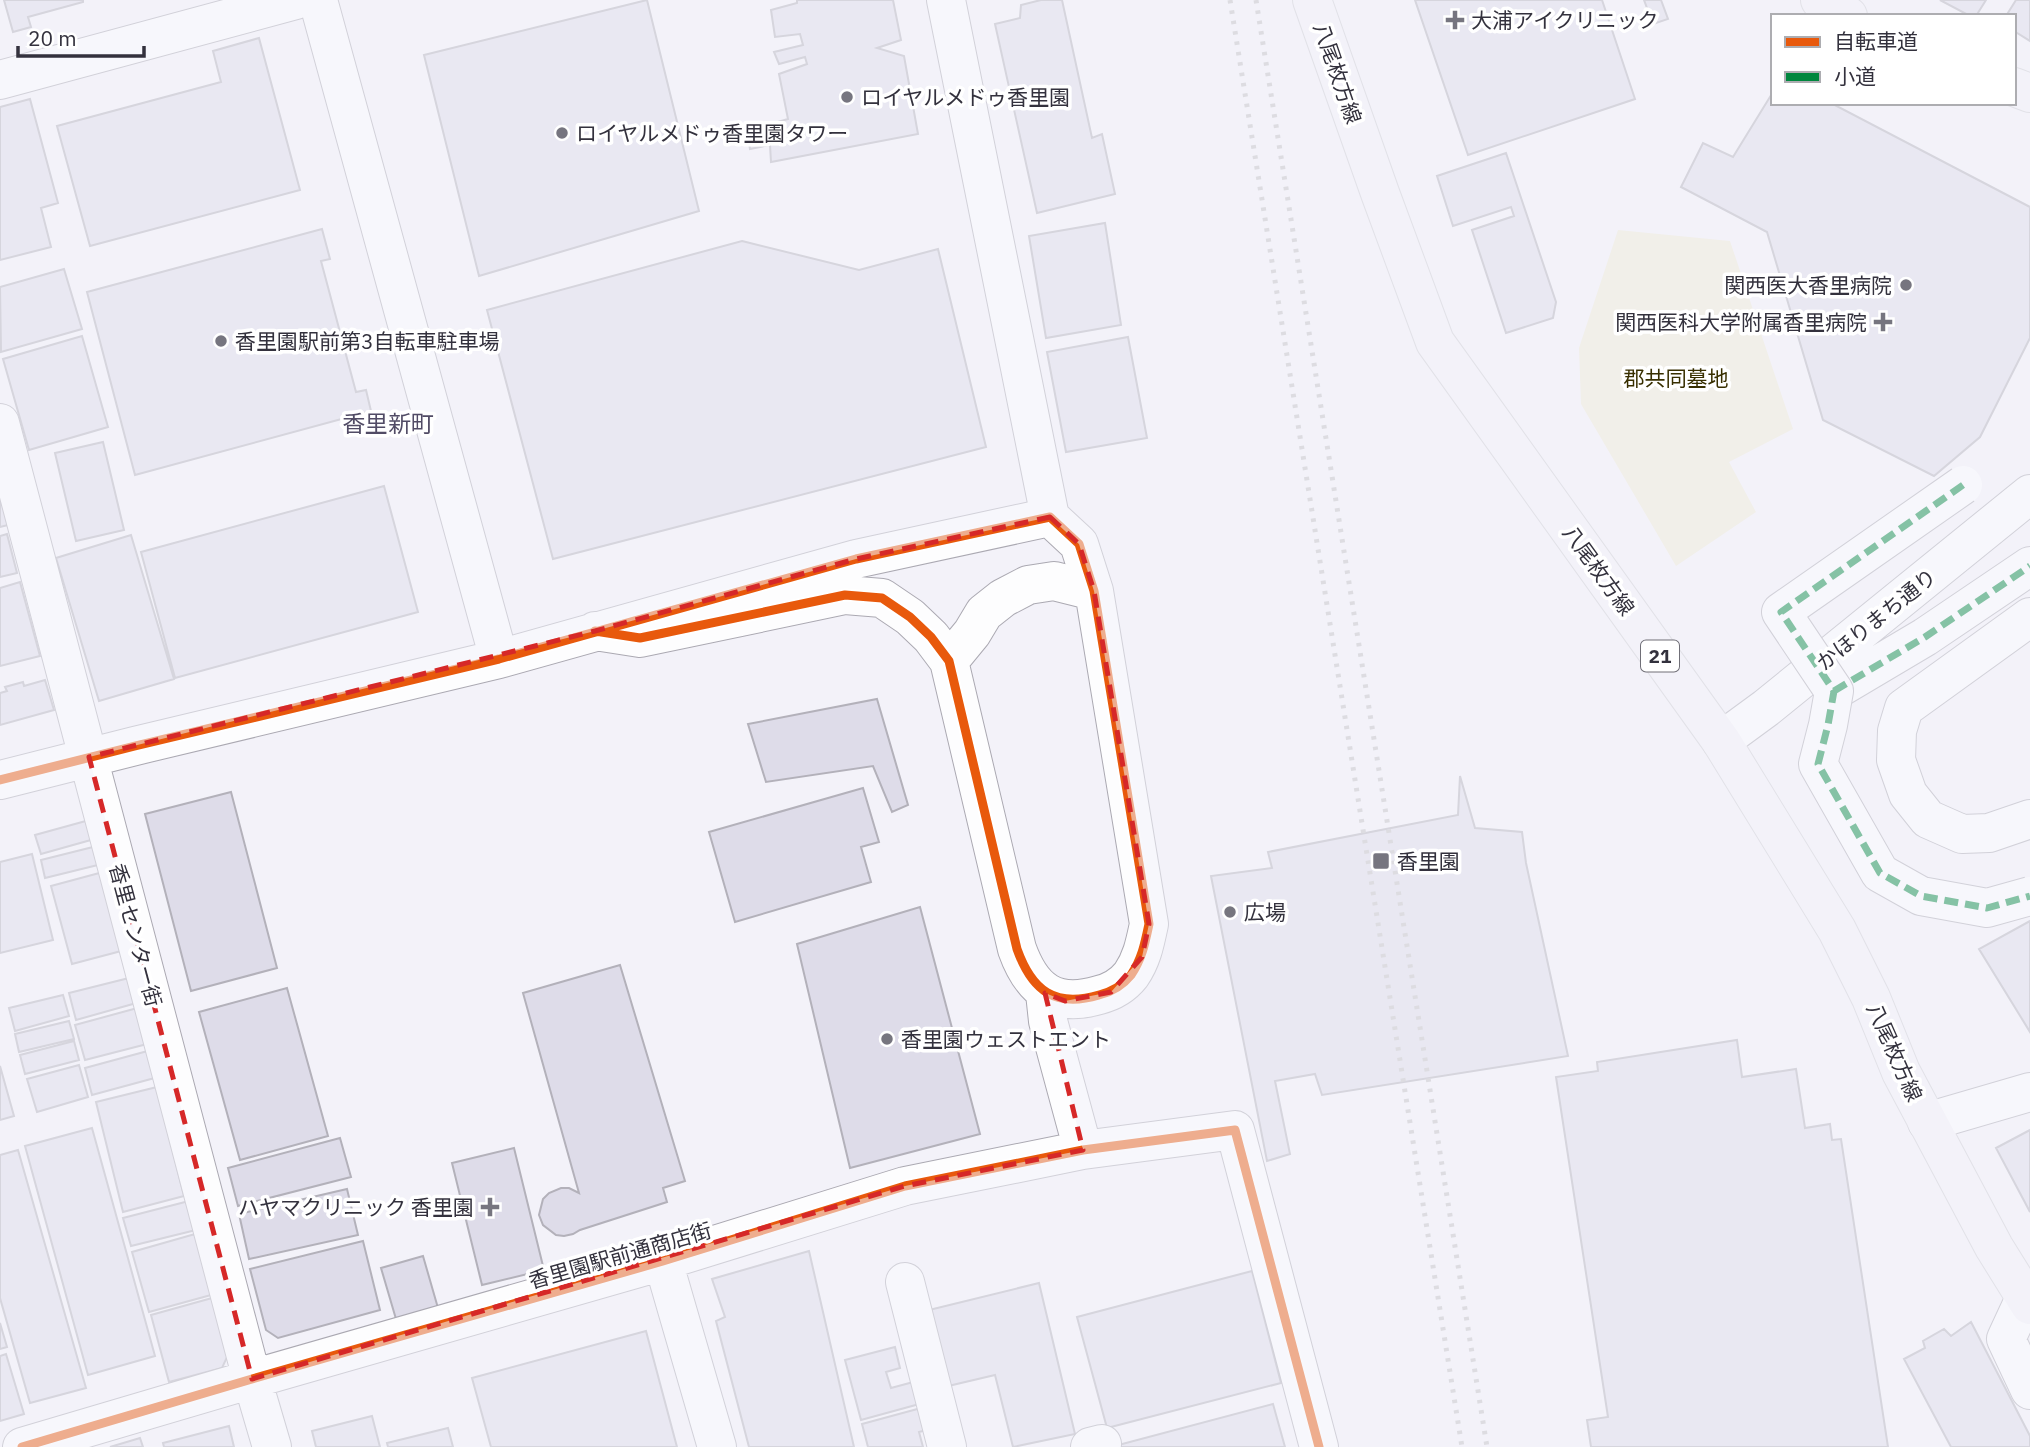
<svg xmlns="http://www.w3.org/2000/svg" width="2030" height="1447" font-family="'IBM Plex Sans','Noto Sans JP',sans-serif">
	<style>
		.green { fill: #f0ebd5 }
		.building { fill: #dedce9; stroke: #b3b1ba; stroke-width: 2 }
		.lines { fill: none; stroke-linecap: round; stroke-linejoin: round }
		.minor-casing { stroke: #aba9b2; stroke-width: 40 }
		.major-casing { stroke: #cecdd2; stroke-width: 40 }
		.minor { stroke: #fdfdfe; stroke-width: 38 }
		.major { stroke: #f3f2f8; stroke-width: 38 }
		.rail { stroke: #c3c2c4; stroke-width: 5; stroke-dasharray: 3.5 7; stroke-linecap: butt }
		.minor-bridge-casing { stroke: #aba9b2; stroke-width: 40; stroke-linecap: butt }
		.minor-bridge { stroke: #fdfdfe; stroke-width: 38 }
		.quiet { stroke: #00873e; stroke-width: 7; stroke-dasharray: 14 7; stroke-linecap: butt }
		.cycleway-casing { stroke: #fff; stroke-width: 13 }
		.cycleway { stroke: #e8590c; stroke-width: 9 }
		.marked { fill: none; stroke: #d62828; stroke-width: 5; stroke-dasharray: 14 9; stroke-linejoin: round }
		.poi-dot { fill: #76757f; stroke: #fff; stroke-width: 2.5 }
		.labels { text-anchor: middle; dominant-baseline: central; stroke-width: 7; stroke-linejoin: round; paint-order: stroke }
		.shield { fill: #fff; stroke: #706f77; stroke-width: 2 }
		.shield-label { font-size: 19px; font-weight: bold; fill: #33313d }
		.poi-label { font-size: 21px; fill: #33313d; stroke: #fff; text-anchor: start }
		.street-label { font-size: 21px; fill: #33313d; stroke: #fff }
		.park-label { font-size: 21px; fill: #382f00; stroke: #fff }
		.neighbourhood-label { font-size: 23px; fill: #514b65; stroke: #fff }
	</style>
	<rect width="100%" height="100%" fill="#f3f2f9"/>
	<path class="green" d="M 1618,230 L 1730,241 L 1793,429 L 1729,462 L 1756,512 L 1676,566 L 1581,404 L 1579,348 Z"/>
	<path class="building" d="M 4,0 L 83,0 L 83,2 L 28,17 L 31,27 L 13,32 Z
		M 647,0 L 699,211 L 479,276 L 424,55 Z
		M 797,0 L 893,0 L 901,40 L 877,48 L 904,56 L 918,134 L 771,162 L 770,145 L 750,149 L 747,131 L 788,119 L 779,74 L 807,64 L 805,57 L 779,64 L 774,52 L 803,45 L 800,34 L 775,37 L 771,10 L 797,3 Z
		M 1041,0 L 1062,0 L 1092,138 L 1102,134 L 1115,194 L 1037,213 L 995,24 L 1020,18 L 1021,5 Z
		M 1415,0 L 1602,0 L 1635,99 L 1468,155 Z
		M 1644,0 L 1661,0 L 1668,19 L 1653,24 Z
		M 1940,0 L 1986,0 L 1976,16 L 1970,16 Z
		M 2016,0 L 2030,0 L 2030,41 L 2014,31 L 2014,16 L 2006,16 Z
		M 259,38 L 300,190 L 90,246 L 57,126 L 221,82 L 213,51 Z
		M 1773,92 L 1773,103 L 1831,103 L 2030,207 L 2030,338 L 1980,437 L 1934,476 L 1823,420 L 1767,232 L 1681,187 L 1703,143 L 1733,157 Z
		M 30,99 L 58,203 L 41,208 L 51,247 L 0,260 L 0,107 Z
		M 1506,153 L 1556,302 L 1553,318 L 1506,333 L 1472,230 L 1514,216 L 1511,207 L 1453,226 L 1437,176 Z
		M 1105,223 L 1121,325 L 1046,338 L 1029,236 Z
		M 322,229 L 330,259 L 321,261 L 356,392 L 366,390 L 371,411 L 135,475 L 87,292 Z
		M 742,241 L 859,270 L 938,249 L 986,447 L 553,559 L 487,310 Z
		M 64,269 L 82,329 L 1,352 L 0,287 Z
		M 82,336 L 108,427 L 29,450 L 3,359 Z
		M 1128,337 L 1147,438 L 1066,452 L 1047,352 Z
		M 103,442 L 124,530 L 76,541 L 55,453 Z
		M 384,486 L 418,612 L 175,678 L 141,552 Z
		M 0,494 L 8,525 L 0,527 Z
		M 7,534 L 17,573 L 0,577 L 0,536 Z
		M 131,535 L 174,679 L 99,701 L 56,558 Z
		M 20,582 L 40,656 L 0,666 L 0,588 Z
		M 45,680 L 54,710 L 0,725 L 0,693 L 7,691 L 5,687 L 23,682 L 24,686 Z
		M 877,699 L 908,805 L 892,812 L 873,766 L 766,782 L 748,724 Z
		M 1460,776 L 1475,828 L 1522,832 L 1526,863 L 1568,1056 L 1322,1095 L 1315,1074 L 1275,1081 L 1290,1154 L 1267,1161 L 1211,876 L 1272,868 L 1268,852 L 1458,815 Z
		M 863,788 L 879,842 L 861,847 L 871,882 L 735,922 L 709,832 Z
		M 231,792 L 277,968 L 191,991 L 145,814 Z
		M 93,819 L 98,838 L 41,854 L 35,835 Z
		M 101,845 L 106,863 L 45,878 L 41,860 Z
		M 32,854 L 53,940 L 0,953 L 0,862 Z
		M 103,872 L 125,950 L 72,964 L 51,886 Z
		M 920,907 L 980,1134 L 850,1168 L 797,944 Z
		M 2030,921 L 2030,1032 L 1979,949 Z
		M 620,965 L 685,1181 L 663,1188 L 667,1202 L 580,1230 L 573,1234 L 564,1236 L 556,1235 L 543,1225 L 539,1215 L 543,1199 L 549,1193 L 561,1188 L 569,1188 L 579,1193 L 523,993 Z
		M 133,977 L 140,1002 L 76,1020 L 69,993 Z
		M 287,988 L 328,1136 L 240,1160 L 199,1012 Z
		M 63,995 L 69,1016 L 15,1031 L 9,1008 Z
		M 141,1007 L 151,1043 L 85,1060 L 75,1025 Z
		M 69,1021 L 74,1039 L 19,1052 L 15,1034 Z
		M 1737,1040 L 1742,1077 L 1796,1069 L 1805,1128 L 1830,1124 L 1832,1140 L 1841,1139 L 1888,1447 L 1591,1447 L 1587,1420 L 1608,1417 L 1556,1077 L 1598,1071 L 1597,1062 Z
		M 74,1041 L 79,1060 L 25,1074 L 20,1055 Z
		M 155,1049 L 162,1076 L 92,1095 L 85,1068 Z
		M 79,1065 L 88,1097 L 37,1112 L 27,1079 Z
		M 0,1066 L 14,1116 L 0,1120 Z
		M 157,1087 L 184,1196 L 123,1212 L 96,1102 Z
		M 92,1128 L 155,1356 L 88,1375 L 25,1146 Z
		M 2030,1130 L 2030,1212 L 1996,1148 Z
		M 340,1138 L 351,1177 L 238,1206 L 228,1168 Z
		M 514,1148 L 544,1270 L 482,1285 L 452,1163 Z
		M 18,1150 L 86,1388 L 30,1403 L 0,1298 L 0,1155 Z
		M 347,1189 L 358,1235 L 249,1259 L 239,1214 Z
		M 189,1201 L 196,1230 L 131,1246 L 123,1218 Z
		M 195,1234 L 211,1295 L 149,1312 L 132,1252 Z
		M 363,1241 L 380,1310 L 278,1338 L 266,1330 L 250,1269 Z
		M 809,1251 L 854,1447 L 749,1447 L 716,1321 L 725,1317 L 712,1279 Z
		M 423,1256 L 438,1308 L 396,1319 L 381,1268 Z
		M 1252,1271 L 1281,1383 L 1107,1428 L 1077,1317 Z
		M 1039,1283 L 1075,1434 L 1013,1447 L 995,1375 L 944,1387 L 925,1311 Z
		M 212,1298 L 228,1355 L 222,1368 L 169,1382 L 151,1315 Z
		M 1971,1322 L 2030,1436 L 2030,1447 L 1951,1447 L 1904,1359 L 1925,1348 L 1923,1341 L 1944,1329 L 1951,1336 Z
		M 0,1323 L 7,1347 L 0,1349 Z
		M 646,1331 L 677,1447 L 491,1447 L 472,1378 Z
		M 895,1347 L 900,1368 L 886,1372 L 891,1388 L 917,1381 L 923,1403 L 861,1420 L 845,1360 Z
		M 6,1354 L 24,1414 L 0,1421 L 0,1356 Z
		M 1273,1404 L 1285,1447 L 1111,1447 Z
		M 921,1408 L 927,1430 L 919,1432 L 923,1447 L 868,1447 L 862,1424 Z
		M 372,1416 L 380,1447 L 316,1447 L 312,1431 Z
		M 229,1426 L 234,1447 L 164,1447 L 163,1443 Z
		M 448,1428 L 453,1447 L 388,1447 L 387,1443 Z
		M 140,1438 L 143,1447 L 110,1447 Z"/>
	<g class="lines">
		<g class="minor-casing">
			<path id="minor" d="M 318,0 L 499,659
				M 946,0 L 1050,517
				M 0,80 L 296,0
				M 0,423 L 252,1379 L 272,1447
				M 2030,617 L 1904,708 L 1897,731 L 1896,760 L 1908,794 L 1928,819 L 1962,834 L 1989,833 L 2030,819
				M 949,661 L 972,633 L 984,613 L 1003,598 L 1028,585 L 1054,581 L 1094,591
				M 1834,691 L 1925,637 L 2030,566
				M 1721,741 L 1766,708 L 2030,494
				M 0,780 L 135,746 L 499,659 L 856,559 L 1050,517 L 1079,544 L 1094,591 L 1149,924 C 1145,943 1142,959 1131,975 C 1123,985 1111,992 1099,995 C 1055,1008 1032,991 1017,949 L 949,661 L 931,637 L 910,617 L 882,598 L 845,595 L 640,638 L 595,631
				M 1045,993 L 1048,1021 L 1083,1150
				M 1927,1122 L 2030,1092
				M 663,1261 L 717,1447
				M 905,1282 L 947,1447
				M 2025,1298 L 2006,1339 L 2030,1390
				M 22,1447 L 252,1379 L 663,1261 L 905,1186 L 1083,1150 L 1235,1130 L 1319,1447
				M 1090,1447 L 1102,1444"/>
		</g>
		<g class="major-casing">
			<path id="major" d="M 1312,0 L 1380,193 L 1435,342 L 1721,741 L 1837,930 L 1871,998 L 1901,1072 L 1994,1247 L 2030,1305
				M 1820,0 L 1848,16
				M 2014,87 L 2030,93"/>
		</g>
		<use href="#minor" class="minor"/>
		<use href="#major" class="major"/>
		<path class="rail" d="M 1230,0 L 1462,1447
			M 1256,0 L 1487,1447"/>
		<g class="minor-bridge-casing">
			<path id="minor-bridge" d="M 1963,485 L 1781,612 L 1834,691 L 1828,725 L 1818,764 L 1880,873 L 1921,896 L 1987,908 L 2030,896"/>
		</g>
		<use href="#minor-bridge" class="minor-bridge"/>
		<path class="quiet" d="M 1963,485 L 1781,612 L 1834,691 L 1828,725 L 1818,764 L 1880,873 L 1921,896 L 1987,908 L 2030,896
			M 1834,691 L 1925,637 L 2030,566"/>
		<g class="cycleway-casing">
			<path id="cycleway" d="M 0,780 L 135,746 L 499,659 L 856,559 L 1050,517 L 1079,544 L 1094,591 L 1149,924 C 1145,943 1142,959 1131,975 C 1123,985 1111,992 1099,995 C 1055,1008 1032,991 1017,949 L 949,661 L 931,637 L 910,617 L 882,598 L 845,595 L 640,638 L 595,631
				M 22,1447 L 252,1379 L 663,1261 L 905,1186 L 1083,1150 L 1235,1130 L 1319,1447"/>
		</g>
		<use href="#cycleway" class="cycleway"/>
	</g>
	<path d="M0 0H2030V1447H0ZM 1050,517 L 1079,544 L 1094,591 L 1149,924 L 1142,957 L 1111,992 L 1065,1001 L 1045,993 L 1083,1150 L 905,1186 L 252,1379 L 89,757 L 595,631 L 856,559 Z" fill="#f3f2f9" fill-opacity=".55" fill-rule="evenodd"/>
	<path class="marked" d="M 1050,517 L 1079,544 L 1094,591 L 1149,924 L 1142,957 L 1111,992 L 1065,1001 L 1045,993 L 1083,1150 L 905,1186 L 252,1379 L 89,757 L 595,631 L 856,559 Z"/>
	<g class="poi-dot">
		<path d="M1451.5 9.5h7v7h7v7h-7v7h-7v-7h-7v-7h7z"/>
		<circle cx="847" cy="97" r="7"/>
		<circle cx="562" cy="133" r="7"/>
		<circle cx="1906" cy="285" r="7"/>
		<path d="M1879.5 311.5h7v7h7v7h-7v7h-7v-7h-7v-7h7z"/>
		<circle cx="221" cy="341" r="7"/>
		<rect x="1372" y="852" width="18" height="18" rx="3.5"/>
		<circle cx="1230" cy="912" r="7"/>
		<circle cx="887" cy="1039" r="7"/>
		<path d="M486.5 1196.5h7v7h7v7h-7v7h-7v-7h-7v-7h7z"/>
	</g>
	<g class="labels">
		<rect class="shield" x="1641" y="640.5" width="38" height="31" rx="5"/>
		<g class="shield-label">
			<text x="1660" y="656">21</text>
		</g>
		<g class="poi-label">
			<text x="1471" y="20">大浦アイクリニック</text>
			<text x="861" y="97">ロイヤルメドゥ香里園</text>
			<text x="576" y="133">ロイヤルメドゥ香里園タワー</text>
			<text x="1892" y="285" text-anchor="end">関西医大香里病院</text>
			<text x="1867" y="322" text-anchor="end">関西医科大学附属香里病院</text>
			<text x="235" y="341">香里園駅前第3自転車駐車場</text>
			<text x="1397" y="861">香里園</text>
			<text x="1244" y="912">広場</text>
			<text x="901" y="1039">香里園ウェストエント</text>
			<text x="474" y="1207" text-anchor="end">ハヤマクリニック 香里園</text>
		</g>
		<g class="street-label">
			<text transform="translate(1338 73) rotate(71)">八尾枚方線</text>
			<text transform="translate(1599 570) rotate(54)">八尾枚方線</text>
			<text transform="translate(1876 619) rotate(-39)">かほりまち通り</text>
			<text transform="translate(136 935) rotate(75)">香里センター街</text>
			<text transform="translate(1895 1052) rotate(66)">八尾枚方線</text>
			<text transform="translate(620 1255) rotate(-16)">香里園駅前通商店街</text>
		</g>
		<g class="park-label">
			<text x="1676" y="378">郡共同墓地</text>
		</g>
		<g class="neighbourhood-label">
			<text x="388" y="423">香里新町</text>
		</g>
	</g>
	<rect x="1771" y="14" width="245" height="91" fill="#ffffff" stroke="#adadb1" stroke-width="2"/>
	<rect x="1785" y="37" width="35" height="10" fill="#e8590c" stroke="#adadb1" stroke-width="2"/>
	<text x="1834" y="49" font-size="21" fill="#33313d">自転車道</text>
	<rect x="1785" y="72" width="35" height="10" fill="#00873e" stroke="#adadb1" stroke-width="2"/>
	<text x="1834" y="84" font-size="21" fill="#33313d">小道</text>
	<path d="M18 46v10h126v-10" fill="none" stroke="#33313d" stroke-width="3.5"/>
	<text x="28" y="46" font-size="21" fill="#33313d" stroke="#ffffff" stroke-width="5" paint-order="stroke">20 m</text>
</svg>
